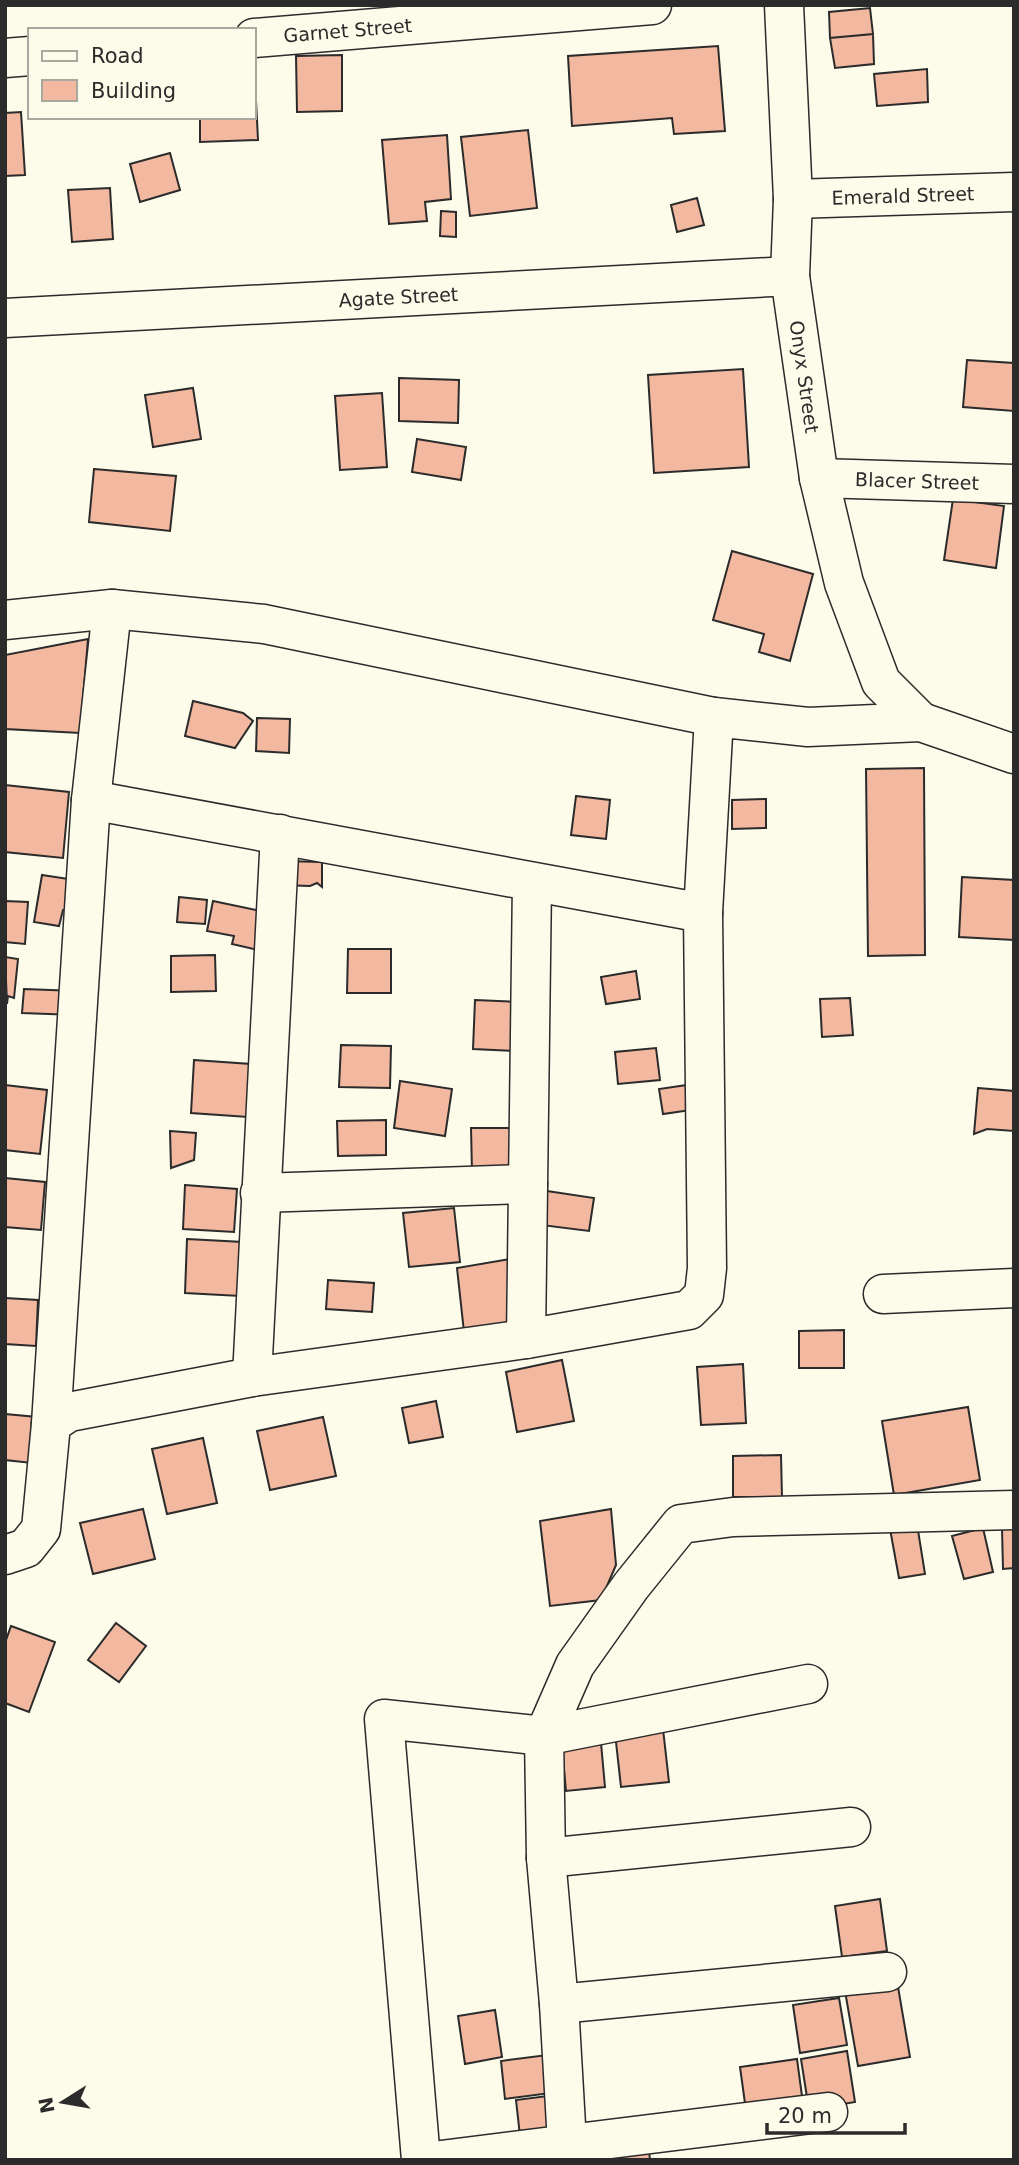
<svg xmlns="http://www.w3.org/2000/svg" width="1019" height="2165" font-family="'DejaVu Sans',sans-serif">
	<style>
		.building { fill: #f2b8a0; stroke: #2b2b2b; stroke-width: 2 }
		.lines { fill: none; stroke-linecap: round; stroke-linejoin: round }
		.street-casing { stroke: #2b2b2b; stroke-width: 41 }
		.secondary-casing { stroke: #2b2b2b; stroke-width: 41 }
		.street { stroke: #fdfbea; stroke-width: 38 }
		.secondary { stroke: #fdfbea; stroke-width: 38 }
		.labels { text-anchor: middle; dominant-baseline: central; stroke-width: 5; stroke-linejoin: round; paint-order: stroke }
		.street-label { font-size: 19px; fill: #2b2b2b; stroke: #fdfbea }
	</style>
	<rect width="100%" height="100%" fill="#fdfbea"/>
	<path class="building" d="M 870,8 L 873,34 L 830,38 L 829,12 Z
		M 873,34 L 874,64 L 835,68 L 830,38 Z
		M 718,46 L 725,131 L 674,134 L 672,118 L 572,126 L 568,56 Z
		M 342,55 L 342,111 L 297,112 L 296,56 Z
		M 254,60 L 258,140 L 200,142 L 200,117 L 254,117 Z
		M 927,69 L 928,102 L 877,106 L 874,74 Z
		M 21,112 L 25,175 L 5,176 L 5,113 Z
		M 528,130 L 537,208 L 470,216 L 461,137 Z
		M 447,135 L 451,199 L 425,202 L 427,221 L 389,224 L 382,140 Z
		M 170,153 L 180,190 L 140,202 L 130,164 Z
		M 110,188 L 113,239 L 72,242 L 68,190 Z
		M 697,198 L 704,225 L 677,232 L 671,205 Z
		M 441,211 L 456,212 L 456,237 L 440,236 Z
		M 967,360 L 1014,363 L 1014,411 L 963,407 Z
		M 743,369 L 749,467 L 654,473 L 648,375 Z
		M 399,378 L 459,380 L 458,423 L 399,421 Z
		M 193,388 L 201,439 L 153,447 L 145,395 Z
		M 382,393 L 387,467 L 340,470 L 335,396 Z
		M 417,439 L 466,447 L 461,480 L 412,472 Z
		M 94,469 L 176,476 L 170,531 L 89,522 Z
		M 953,499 L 1004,506 L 996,568 L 944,560 Z
		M 732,551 L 813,574 L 790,661 L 759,652 L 764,634 L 713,620 Z
		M 88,639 L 80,733 L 5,729 L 5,655 Z
		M 193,701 L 243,713 L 253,721 L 235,748 L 185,736 Z
		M 257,718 L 290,719 L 289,753 L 256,751 Z
		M 924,768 L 925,955 L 868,956 L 866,769 Z
		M 5,785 L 69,792 L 63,858 L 5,852 Z
		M 576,796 L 610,800 L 606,839 L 571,835 Z
		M 766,799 L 766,828 L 732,829 L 732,800 Z
		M 282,861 L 322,862 L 322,887 L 317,883 L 310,886 L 281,885 Z
		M 42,875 L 82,881 L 77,912 L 63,910 L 59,926 L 34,922 Z
		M 962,877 L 1014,880 L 1014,940 L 959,937 Z
		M 179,897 L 207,900 L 205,924 L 177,922 Z
		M 5,901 L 28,902 L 25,944 L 5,942 Z
		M 213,901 L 271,913 L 263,951 L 232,944 L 234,936 L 207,931 Z
		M 348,949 L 391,949 L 391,993 L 347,993 Z
		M 215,955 L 216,991 L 171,992 L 171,956 Z
		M 5,957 L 18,959 L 14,998 L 8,996 L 7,1004 Z
		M 636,971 L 640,999 L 606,1004 L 601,977 Z
		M 24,989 L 77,991 L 75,1015 L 22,1013 Z
		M 850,998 L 853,1035 L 822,1037 L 820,999 Z
		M 475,1000 L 519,1002 L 517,1051 L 473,1049 Z
		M 341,1045 L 391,1046 L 390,1088 L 339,1087 Z
		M 656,1048 L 660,1080 L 618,1084 L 615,1052 Z
		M 194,1060 L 251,1064 L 248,1117 L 191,1113 Z
		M 400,1081 L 452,1089 L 445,1136 L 394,1128 Z
		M 694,1084 L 698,1109 L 663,1114 L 659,1089 Z
		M 5,1085 L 47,1090 L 40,1154 L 5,1150 Z
		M 978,1088 L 1014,1091 L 1014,1131 L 987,1129 L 974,1134 Z
		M 386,1120 L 386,1155 L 338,1156 L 337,1121 Z
		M 471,1128 L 517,1128 L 518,1171 L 472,1172 Z
		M 170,1131 L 196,1133 L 194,1160 L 171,1168 Z
		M 5,1178 L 45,1182 L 41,1230 L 5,1227 Z
		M 185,1185 L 237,1189 L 234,1232 L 183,1229 Z
		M 547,1191 L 594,1198 L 589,1231 L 541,1225 Z
		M 454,1208 L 460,1262 L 409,1267 L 403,1213 Z
		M 187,1239 L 243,1242 L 240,1296 L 185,1293 Z
		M 521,1257 L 523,1323 L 464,1332 L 457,1268 Z
		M 328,1280 L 374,1283 L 372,1312 L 326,1309 Z
		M 5,1298 L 38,1300 L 36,1346 L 5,1344 Z
		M 844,1330 L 844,1368 L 799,1368 L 799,1331 Z
		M 562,1360 L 574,1421 L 517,1432 L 506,1372 Z
		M 743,1364 L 746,1423 L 701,1425 L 697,1367 Z
		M 436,1401 L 443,1437 L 409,1443 L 402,1408 Z
		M 968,1407 L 980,1480 L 894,1495 L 882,1421 Z
		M 5,1414 L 37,1417 L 32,1463 L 5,1460 Z
		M 323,1417 L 336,1476 L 270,1490 L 257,1431 Z
		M 203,1438 L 217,1503 L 167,1514 L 152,1449 Z
		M 781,1455 L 782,1497 L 733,1497 L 733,1456 Z
		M 143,1509 L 155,1559 L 93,1574 L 80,1523 Z
		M 611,1509 L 616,1565 L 601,1600 L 550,1606 L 540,1521 Z
		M 917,1524 L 925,1574 L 899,1578 L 890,1529 Z
		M 983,1528 L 993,1572 L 964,1579 L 952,1536 Z
		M 1014,1528 L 1014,1568 L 1003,1569 L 1002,1529 Z
		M 116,1623 L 146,1646 L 119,1682 L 88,1660 Z
		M 11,1626 L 55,1642 L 29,1712 L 5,1703 L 5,1643 Z
		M 662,1720 L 669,1782 L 621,1787 L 614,1724 Z
		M 600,1732 L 605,1787 L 566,1791 L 561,1736 Z
		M 880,1899 L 887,1951 L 842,1957 L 835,1906 Z
		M 897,1981 L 910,2057 L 858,2066 L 845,1991 Z
		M 839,1998 L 847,2045 L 800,2053 L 793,2005 Z
		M 495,2010 L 502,2057 L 465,2064 L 458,2016 Z
		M 847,2051 L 855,2102 L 809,2110 L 801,2059 Z
		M 547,2055 L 551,2093 L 505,2099 L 501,2061 Z
		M 797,2059 L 804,2111 L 747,2118 L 740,2067 Z
		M 555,2095 L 559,2132 L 520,2136 L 516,2100 Z
		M 649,2151 L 650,2160 L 598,2160 Z"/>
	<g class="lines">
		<g class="street-casing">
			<g id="street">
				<path id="s1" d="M 254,38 L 652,5"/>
				<path d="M 5,58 L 30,56"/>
				<path id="s2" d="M 793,199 L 1014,192"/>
				<path id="s3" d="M 5,318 L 790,276"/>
				<path id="s4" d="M 819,478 L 1014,484"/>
				<path d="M 5,620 L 112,609 L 264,624 L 714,717"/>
				<path d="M 91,800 L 703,913"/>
				<path d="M 260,1193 L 528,1184"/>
				<path d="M 883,1294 L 1014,1288"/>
				<path d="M 526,1339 L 532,882"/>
				<path d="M 252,1377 L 280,834"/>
				<path d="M 51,1424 L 91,800 L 112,609"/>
				<path d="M 546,1858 L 851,1827"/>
				<path d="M 559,2004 L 887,1972"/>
				<path d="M 421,2160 L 384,1719 L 544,1736 L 808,1684"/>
				<path d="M 441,2160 L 828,2112"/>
				<path d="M 568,2160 L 559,2004 L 546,1858 L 544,1736 L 575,1665 L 631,1586 L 681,1524 L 733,1517 L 1014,1510"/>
			</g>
		</g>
		<g class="secondary-casing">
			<g id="secondary">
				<path id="s5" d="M 784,5 L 793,199 L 790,276 L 819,478 L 844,583 L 881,682 L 921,722"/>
				<path d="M 5,1555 L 26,1548 L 41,1529 L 51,1424 L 69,1412 L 252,1377 L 526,1339 L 689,1310 L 704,1295 L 707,1268 L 703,913 L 714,717 L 808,727 L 921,722 L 1014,754"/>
			</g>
		</g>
		<use href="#street" class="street"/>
		<use href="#secondary" class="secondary"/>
	</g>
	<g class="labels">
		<g class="street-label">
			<text stroke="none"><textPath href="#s1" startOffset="94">Garnet Street</textPath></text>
			<text stroke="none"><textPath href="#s2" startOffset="110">Emerald Street</textPath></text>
			<text stroke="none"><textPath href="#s3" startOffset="394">Agate Street</textPath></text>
			<text stroke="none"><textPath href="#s5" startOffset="373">Onyx Street</textPath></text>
			<text stroke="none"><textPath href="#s4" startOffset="98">Blacer Street</textPath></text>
		</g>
	</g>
	<rect width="1019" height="2165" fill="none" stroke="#2b2b2b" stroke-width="14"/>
	<rect x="28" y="28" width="228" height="91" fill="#fdfbea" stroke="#a9a89e" stroke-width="2"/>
	<rect x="42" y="51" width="35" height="10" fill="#fdfbea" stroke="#a9a89e" stroke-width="2"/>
	<text x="91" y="63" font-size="21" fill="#2b2b2b">Road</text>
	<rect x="42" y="80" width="35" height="21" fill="#f2b8a0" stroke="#a9a89e" stroke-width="2"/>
	<text x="91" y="98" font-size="21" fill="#2b2b2b">Building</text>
	<g transform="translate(63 2102) rotate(259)" stroke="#fdfbea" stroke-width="5" paint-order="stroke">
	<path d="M0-5L12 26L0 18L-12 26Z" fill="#2b2b2b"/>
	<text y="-10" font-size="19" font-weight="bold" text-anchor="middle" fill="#2b2b2b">N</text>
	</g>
	<path d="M767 2123v10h138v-10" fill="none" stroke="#2b2b2b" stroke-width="3.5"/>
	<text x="778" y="2123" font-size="21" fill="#2b2b2b" stroke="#fdfbea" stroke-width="5" paint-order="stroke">20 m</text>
</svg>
